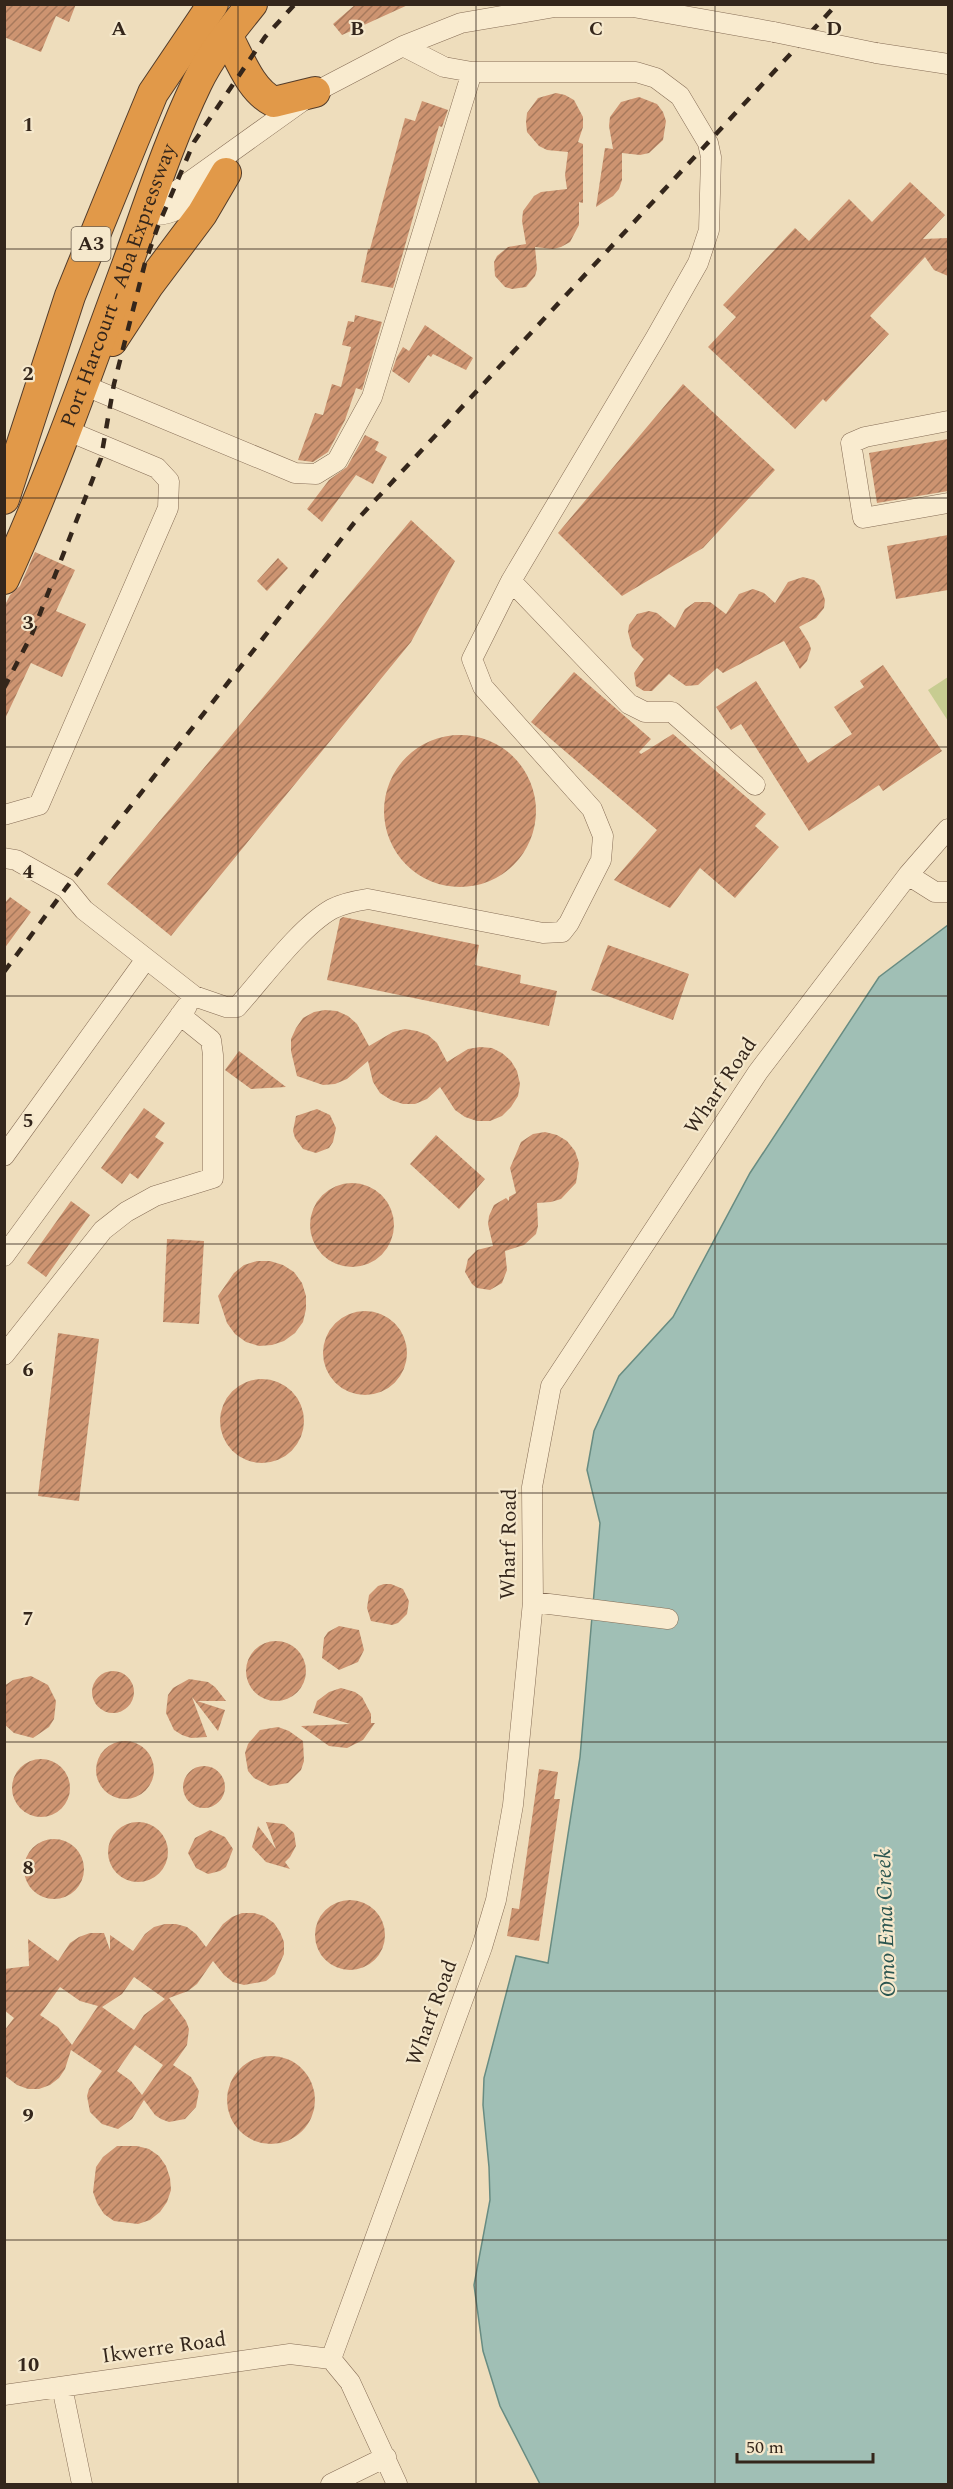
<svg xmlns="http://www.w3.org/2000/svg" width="953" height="2489" font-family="Spectral,serif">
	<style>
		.garden { fill: #c7cc91 }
		.water { fill: #a0bfb5; stroke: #688c82; stroke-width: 1.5 }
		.building { fill: url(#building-hatch); fill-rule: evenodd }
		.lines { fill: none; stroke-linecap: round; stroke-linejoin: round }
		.minor-casing { stroke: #866d56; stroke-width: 21 }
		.highway-casing { stroke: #533c2a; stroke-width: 32 }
		.minor { stroke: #f9ebcf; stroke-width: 20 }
		.highway { stroke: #e19949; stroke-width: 30 }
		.rail { stroke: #34261b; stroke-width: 4.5; stroke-dasharray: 10 10; stroke-linecap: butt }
		.minor-bridge-casing { stroke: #866d56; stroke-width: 21; stroke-linecap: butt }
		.minor-bridge { stroke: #f9ebcf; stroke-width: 20 }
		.grid { fill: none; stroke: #34261b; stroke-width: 1.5; stroke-opacity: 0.55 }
		.labels { text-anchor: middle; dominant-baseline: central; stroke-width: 4.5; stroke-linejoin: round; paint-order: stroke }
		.shield { fill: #f5e8cc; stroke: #6e6050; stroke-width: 1.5 }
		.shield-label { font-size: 20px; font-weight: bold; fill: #34261b }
		.street-label { font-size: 21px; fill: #34261b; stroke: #f5e8cc }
		.water-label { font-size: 22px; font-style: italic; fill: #2a5550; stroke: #f5e8cc }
		.grid-label { font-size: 20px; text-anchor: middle; font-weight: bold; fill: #34261b; stroke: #f5e8cc; stroke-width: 4.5; stroke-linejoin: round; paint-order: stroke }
	</style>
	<defs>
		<pattern id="building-hatch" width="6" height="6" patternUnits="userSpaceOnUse" patternTransform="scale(1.5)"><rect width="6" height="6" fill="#cd9471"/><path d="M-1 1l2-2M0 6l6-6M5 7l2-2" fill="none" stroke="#a7795c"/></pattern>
	</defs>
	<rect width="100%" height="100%" fill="#eeddbc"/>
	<path class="garden" d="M 948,677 L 948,721 L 928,690 Z"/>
	<path class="water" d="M 948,925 L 948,2484 L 540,2484 L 500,2406 L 483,2351 L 474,2285 L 490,2200 L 489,2167 L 483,2105 L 484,2078 L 516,1956 L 548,1963 L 580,1757 L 600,1523 L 587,1470 L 594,1431 L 619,1376 L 673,1317 L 750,1173 L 879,977 Z"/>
	<path class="building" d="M 4,4 L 76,4 L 69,22 L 56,16 L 41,52 L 4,37 Z
		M 356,4 L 410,4 L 342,35 L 333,24 Z
		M 556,93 L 565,95 L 574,100 L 583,117 L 583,127 L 578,142 L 583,144 L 583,203 L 579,202 L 579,225 L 570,242 L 561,247 L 553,249 L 535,247 L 537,269 L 535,276 L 526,287 L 512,289 L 505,287 L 495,276 L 494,262 L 497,256 L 508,247 L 526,244 L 522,221 L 523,211 L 534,196 L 541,192 L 567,189 L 565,175 L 568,152 L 547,150 L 539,146 L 527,132 L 526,122 L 527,113 L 538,98 Z
		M 639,97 L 657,104 L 663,112 L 666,121 L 663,140 L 649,153 L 640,155 L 622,153 L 622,180 L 619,189 L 613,196 L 596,207 L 605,148 L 613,149 L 609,126 L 610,117 L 621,102 Z
		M 422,101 L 448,110 L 442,127 L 439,126 L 393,288 L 361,282 L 368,249 L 370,249 L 405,118 L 415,121 Z
		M 910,182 L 945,215 L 923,239 L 948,238 L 948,276 L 934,270 L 925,257 L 870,316 L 889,334 L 826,402 L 823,399 L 795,429 L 708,347 L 736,317 L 723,305 L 795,228 L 809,241 L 849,199 L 872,222 Z
		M 355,315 L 382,322 L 362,390 L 356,388 L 345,420 L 328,452 L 313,462 L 298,460 L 315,413 L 323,415 L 332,384 L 341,387 L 351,347 L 342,345 L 348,321 L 354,322 Z
		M 425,325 L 473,358 L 466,370 L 433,354 L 431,357 L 428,355 L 409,383 L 392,371 L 397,357 L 403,347 L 409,351 Z
		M 683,384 L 775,470 L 703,548 L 622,596 L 558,533 Z
		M 365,435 L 379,442 L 375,450 L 387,457 L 373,484 L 356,475 L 322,522 L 307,509 L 329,480 L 347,467 Z
		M 948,439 L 948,491 L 877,503 L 869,453 Z
		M 411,520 L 455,561 L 411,642 L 171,936 L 107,884 Z
		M 948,535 L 948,590 L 896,599 L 887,546 Z
		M 35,552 L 75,570 L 56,611 L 86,624 L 62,677 L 31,663 L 4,721 L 4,607 L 10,595 L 20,586 Z
		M 278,558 L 288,568 L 267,591 L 257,581 Z
		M 803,577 L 814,580 L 820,586 L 825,600 L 824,608 L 816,618 L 799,627 L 809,643 L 811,649 L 807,661 L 800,669 L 784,641 L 723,673 L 717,668 L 698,685 L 686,686 L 669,674 L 652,691 L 644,691 L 636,686 L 634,673 L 644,659 L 632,647 L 628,632 L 629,625 L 637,614 L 649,611 L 657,613 L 675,628 L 685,609 L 695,602 L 710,602 L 726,614 L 739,594 L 753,589 L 764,593 L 775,603 L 788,582 Z
		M 883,665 L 942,751 L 883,791 L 879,785 L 809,831 L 741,724 L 731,730 L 716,707 L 756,681 L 808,763 L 852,734 L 834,707 L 864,687 L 860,681 Z
		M 574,672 L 651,739 L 639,752 L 641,754 L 673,734 L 766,814 L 755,826 L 779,847 L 735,898 L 700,868 L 670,908 L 614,880 L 657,830 L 531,722 Z
		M384 811a76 76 0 1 1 152 0a76 76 0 1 1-152 0Z
		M 10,897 L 31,912 L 4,949 L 4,904 Z
		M 343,917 L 479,945 L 475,965 L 521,975 L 520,983 L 557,991 L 549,1026 L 327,980 L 340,919 Z
		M 608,945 L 689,974 L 673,1020 L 591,990 Z
		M 325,1010 L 337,1011 L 348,1016 L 357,1024 L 369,1046 L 393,1032 L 405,1029 L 417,1031 L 428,1035 L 437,1043 L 447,1062 L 468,1049 L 480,1047 L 492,1048 L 502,1053 L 511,1061 L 517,1071 L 520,1084 L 518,1096 L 511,1107 L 502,1116 L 490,1121 L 477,1121 L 465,1117 L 455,1110 L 440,1087 L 427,1099 L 415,1104 L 403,1104 L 391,1100 L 380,1093 L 373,1082 L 368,1061 L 347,1079 L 335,1084 L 323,1085 L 297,1076 L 291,1051 L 291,1039 L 296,1028 L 303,1018 L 314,1012 Z
		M 239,1051 L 286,1087 L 251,1089 L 225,1070 Z
		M 144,1108 L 165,1123 L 155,1137 L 164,1143 L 138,1179 L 130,1173 L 122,1184 L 101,1168 Z
		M 317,1109 L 330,1115 L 336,1128 L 333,1142 L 329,1148 L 316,1153 L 303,1149 L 295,1138 L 293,1131 L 296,1116 Z
		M 545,1132 L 557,1135 L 567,1141 L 575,1151 L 579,1163 L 576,1183 L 561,1199 L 551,1202 L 537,1203 L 538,1226 L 536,1234 L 524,1245 L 505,1251 L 507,1270 L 502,1283 L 490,1290 L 477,1288 L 472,1284 L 465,1272 L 468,1259 L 477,1250 L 493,1246 L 488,1224 L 489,1216 L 494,1205 L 506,1198 L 509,1201 L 509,1197 L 516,1193 L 510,1168 L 521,1142 L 533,1134 Z
		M 436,1135 L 485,1179 L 459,1209 L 410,1164 Z
		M310 1225a42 42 0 1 1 84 0a42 42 0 1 1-84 0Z
		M 71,1201 L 90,1215 L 46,1277 L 27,1263 Z
		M 167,1239 L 204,1241 L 199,1324 L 163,1322 Z
		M 257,1261 L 270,1261 L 283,1265 L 294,1272 L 302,1283 L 306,1296 L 306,1309 L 303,1322 L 295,1333 L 284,1341 L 272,1345 L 259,1346 L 246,1342 L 235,1334 L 227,1323 L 218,1296 L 234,1273 L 244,1265 Z
		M323 1353a42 42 0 1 1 84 0a42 42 0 1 1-84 0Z
		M 58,1333 L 99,1339 L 79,1501 L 38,1496 Z
		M220 1421a42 42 0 1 1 84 0a42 42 0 1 1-84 0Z
		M 384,1584 L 391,1584 L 403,1589 L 409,1601 L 407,1614 L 398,1623 L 392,1625 L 371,1621 L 367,1608 L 369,1595 L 378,1586 Z
		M 339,1626 L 359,1630 L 364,1650 L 358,1662 L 339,1670 L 322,1658 L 324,1638 L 328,1632 Z
		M246 1671a30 30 0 1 1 60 0a30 30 0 1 1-60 0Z
		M92 1692a21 21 0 1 1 42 0a21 21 0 1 1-42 0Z
		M 31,1676 L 48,1685 L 56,1701 L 54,1719 L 49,1727 L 33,1738 L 14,1733 L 4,1724 L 4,1686 L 13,1680 Z
		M 189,1679 L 208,1682 L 215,1687 L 226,1701 L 197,1701 L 225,1710 L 218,1731 L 192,1697 L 207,1737 L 191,1738 L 182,1735 L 174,1730 L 166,1713 L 168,1695 L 173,1688 Z
		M 341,1688 L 355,1692 L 362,1697 L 371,1714 L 371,1723 L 375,1723 L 363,1740 L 347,1748 L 329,1746 L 301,1726 L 350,1724 L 313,1713 L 317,1701 L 329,1692 Z
		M 278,1727 L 289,1731 L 303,1741 L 304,1761 L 301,1770 L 288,1783 L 270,1786 L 254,1778 L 248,1771 L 245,1753 L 248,1744 L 260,1730 Z
		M96 1770a29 29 0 1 1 58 0a29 29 0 1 1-58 0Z
		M12 1788a29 29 0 1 1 58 0a29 29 0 1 1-58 0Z
		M183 1787a21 21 0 1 1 42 0a21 21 0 1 1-42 0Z
		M 539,1769 L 558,1772 L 554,1799 L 560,1799 L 539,1941 L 507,1936 L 512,1908 L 519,1909 Z
		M 266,1822 L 284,1824 L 294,1833 L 296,1846 L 290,1857 L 285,1862 L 290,1869 L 266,1862 L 252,1847 L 258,1826 L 276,1849 Z
		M108 1852a30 30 0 1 1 60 0a30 30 0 1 1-60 0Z
		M 210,1830 L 225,1837 L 233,1849 L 226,1867 L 220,1871 L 208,1874 L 196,1868 L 188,1853 L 195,1838 Z
		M24 1869a30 30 0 1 1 60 0a30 30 0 1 1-60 0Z
		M315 1935a35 35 0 1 1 70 0a35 35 0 1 1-70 0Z
		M 242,1913 L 254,1913 L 264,1916 L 274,1923 L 280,1932 L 284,1942 L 284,1954 L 275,1974 L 266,1981 L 244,1985 L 233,1982 L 224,1975 L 213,1961 L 197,1984 L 188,1991 L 169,1998 L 186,2021 L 189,2029 L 187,2045 L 173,2065 L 191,2077 L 199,2091 L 196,2107 L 185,2119 L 169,2122 L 161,2119 L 155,2115 L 144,2100 L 132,2119 L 118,2129 L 102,2124 L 90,2112 L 87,2096 L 89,2089 L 102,2071 L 71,2050 L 65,2069 L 59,2078 L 50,2085 L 39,2089 L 28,2089 L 17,2085 L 4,2075 L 4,2031 L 14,2018 L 4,2010 L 4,1969 L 29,1966 L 28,1939 L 58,1961 L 70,1943 L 79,1937 L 90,1933 L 104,1933 L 110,1950 L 110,1935 L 133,1951 L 145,1934 L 154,1927 L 165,1924 L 176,1924 L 187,1927 L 196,1934 L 206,1947 L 223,1924 L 232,1917 ZM 134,1977 L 165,1999 L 144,2015 L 134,2030 L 102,2007 L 122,1994 ZM 60,1987 L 80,2001 L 98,2006 L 72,2045 L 58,2027 L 40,2015 ZM 135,2045 L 163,2065 L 142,2095 L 131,2081 L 117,2071 Z
		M227 2100a44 44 0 1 1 88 0a44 44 0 1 1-88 0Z
		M 117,2146 L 137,2146 L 149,2149 L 159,2156 L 166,2166 L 170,2178 L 171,2190 L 167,2202 L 160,2212 L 150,2220 L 138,2224 L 114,2221 L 104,2214 L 97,2203 L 93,2192 L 96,2167 L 103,2157 Z"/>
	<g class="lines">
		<g class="minor-casing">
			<path id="minor" d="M 876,53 L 948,64
				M 146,213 L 315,92 L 403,46 L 461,23 L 555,7 L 633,7 L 774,32
				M 149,214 C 173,220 197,196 215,182
				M 88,387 L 295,473 L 316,474 L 337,461 L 372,397 L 472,72
				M 948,421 L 865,437 L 851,443 L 863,518 L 948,503
				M 511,581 L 629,704 L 645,712 L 672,712 L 755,785
				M 4,815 L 39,805 L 168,508 L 169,481 L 157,468 L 66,430
				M 4,858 L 16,860 L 66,888 L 84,910 L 194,996 L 226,1007 L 237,1007 C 263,978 300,927 332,909 C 344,903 355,901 368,899 L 543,933 L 562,932 L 569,923 L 601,860 L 603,836 L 592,809 L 483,687 L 472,659 L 511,581 L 656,337 L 698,263 L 709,230 L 711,157 L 708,143 L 680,96 L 656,78 L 636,72 L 472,72 L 444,67 L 403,46
				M 908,875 L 935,892 L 948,892
				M 4,1156 L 146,959
				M 4,1256 L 187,1006
				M 4,1355 L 103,1230 L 126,1212 L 155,1196 L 213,1178 L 213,1055 L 211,1040 L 180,1015
				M 533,1602 L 668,1619
				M 331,2359 L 482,1947 L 496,1900 L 513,1805 L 533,1602 L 532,1487 L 551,1386 L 758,1072 L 908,875 L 948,829
				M 331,2359 L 350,2382 L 397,2484
				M 62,2387 L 82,2484
				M 4,2395 L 290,2354 L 331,2359
				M 331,2484 L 386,2457"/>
		</g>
		<g class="highway-casing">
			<g id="highway">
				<path d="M 227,35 C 240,59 250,90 274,102 L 315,92"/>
				<path d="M 112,341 L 148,286 L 202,214 L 226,173"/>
				<path d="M 4,499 L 70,296 L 134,139 L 153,93 L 213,4"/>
				<path id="s1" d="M 4,579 C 51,477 88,371 127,265 C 149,204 169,141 197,83 C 211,54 232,29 252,4"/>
			</g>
		</g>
		<use href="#minor" class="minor"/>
		<use href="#highway" class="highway"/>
		<path class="rail" d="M 4,688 L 32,634 L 101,458 L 114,384 L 145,263 L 158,226 L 194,142 L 265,37 L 295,4
			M 4,972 L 66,888 L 354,523 L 837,4"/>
		<g class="minor-bridge-casing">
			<path id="minor-bridge" d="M 774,32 L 876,53"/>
		</g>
		<use href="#minor-bridge" class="minor-bridge"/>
	</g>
	<path class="grid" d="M 238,4 L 238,2484M 476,4 L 476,2484M 715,4 L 715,2484M 4,249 L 948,249M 4,498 L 948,498M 4,747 L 948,747M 4,996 L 948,996M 4,1244 L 948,1244M 4,1493 L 948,1493M 4,1742 L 948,1742M 4,1991 L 948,1991M 4,2240 L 948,2240"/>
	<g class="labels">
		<rect class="shield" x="71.5" y="227" width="39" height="34" rx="4.5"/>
		<g class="shield-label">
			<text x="91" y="244">A3</text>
		</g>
		<g class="street-label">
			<text stroke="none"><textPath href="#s1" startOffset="315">Port Harcourt - Aba Expressway</textPath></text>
			<text transform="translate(721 1086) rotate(-56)">Wharf Road</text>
			<text transform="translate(509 1544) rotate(-89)">Wharf Road</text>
			<text transform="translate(432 2013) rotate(-70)">Wharf Road</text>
			<text transform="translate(164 2348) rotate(-8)">Ikwerre Road</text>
		</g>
		<g class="water-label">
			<text transform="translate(886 1923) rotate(-92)">Omo Ema Creek</text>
		</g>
	</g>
	<g class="grid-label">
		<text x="119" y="35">A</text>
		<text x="357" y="35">B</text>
		<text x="596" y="35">C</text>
		<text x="834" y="35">D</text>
		<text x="28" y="131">1</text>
		<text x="28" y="380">2</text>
		<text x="28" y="629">3</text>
		<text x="28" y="878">4</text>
		<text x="28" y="1127">5</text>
		<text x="28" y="1376">6</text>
		<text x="28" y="1625">7</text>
		<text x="28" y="1874">8</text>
		<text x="28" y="2122">9</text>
		<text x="28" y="2371">10</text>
	</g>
	<rect width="953" height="2489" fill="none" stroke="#34261b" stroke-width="12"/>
	<path d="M737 2453v9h136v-9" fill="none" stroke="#34261b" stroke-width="3"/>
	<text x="746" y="2453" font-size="18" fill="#34261b" stroke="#f5e8cc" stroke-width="4.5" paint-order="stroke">50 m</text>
</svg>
